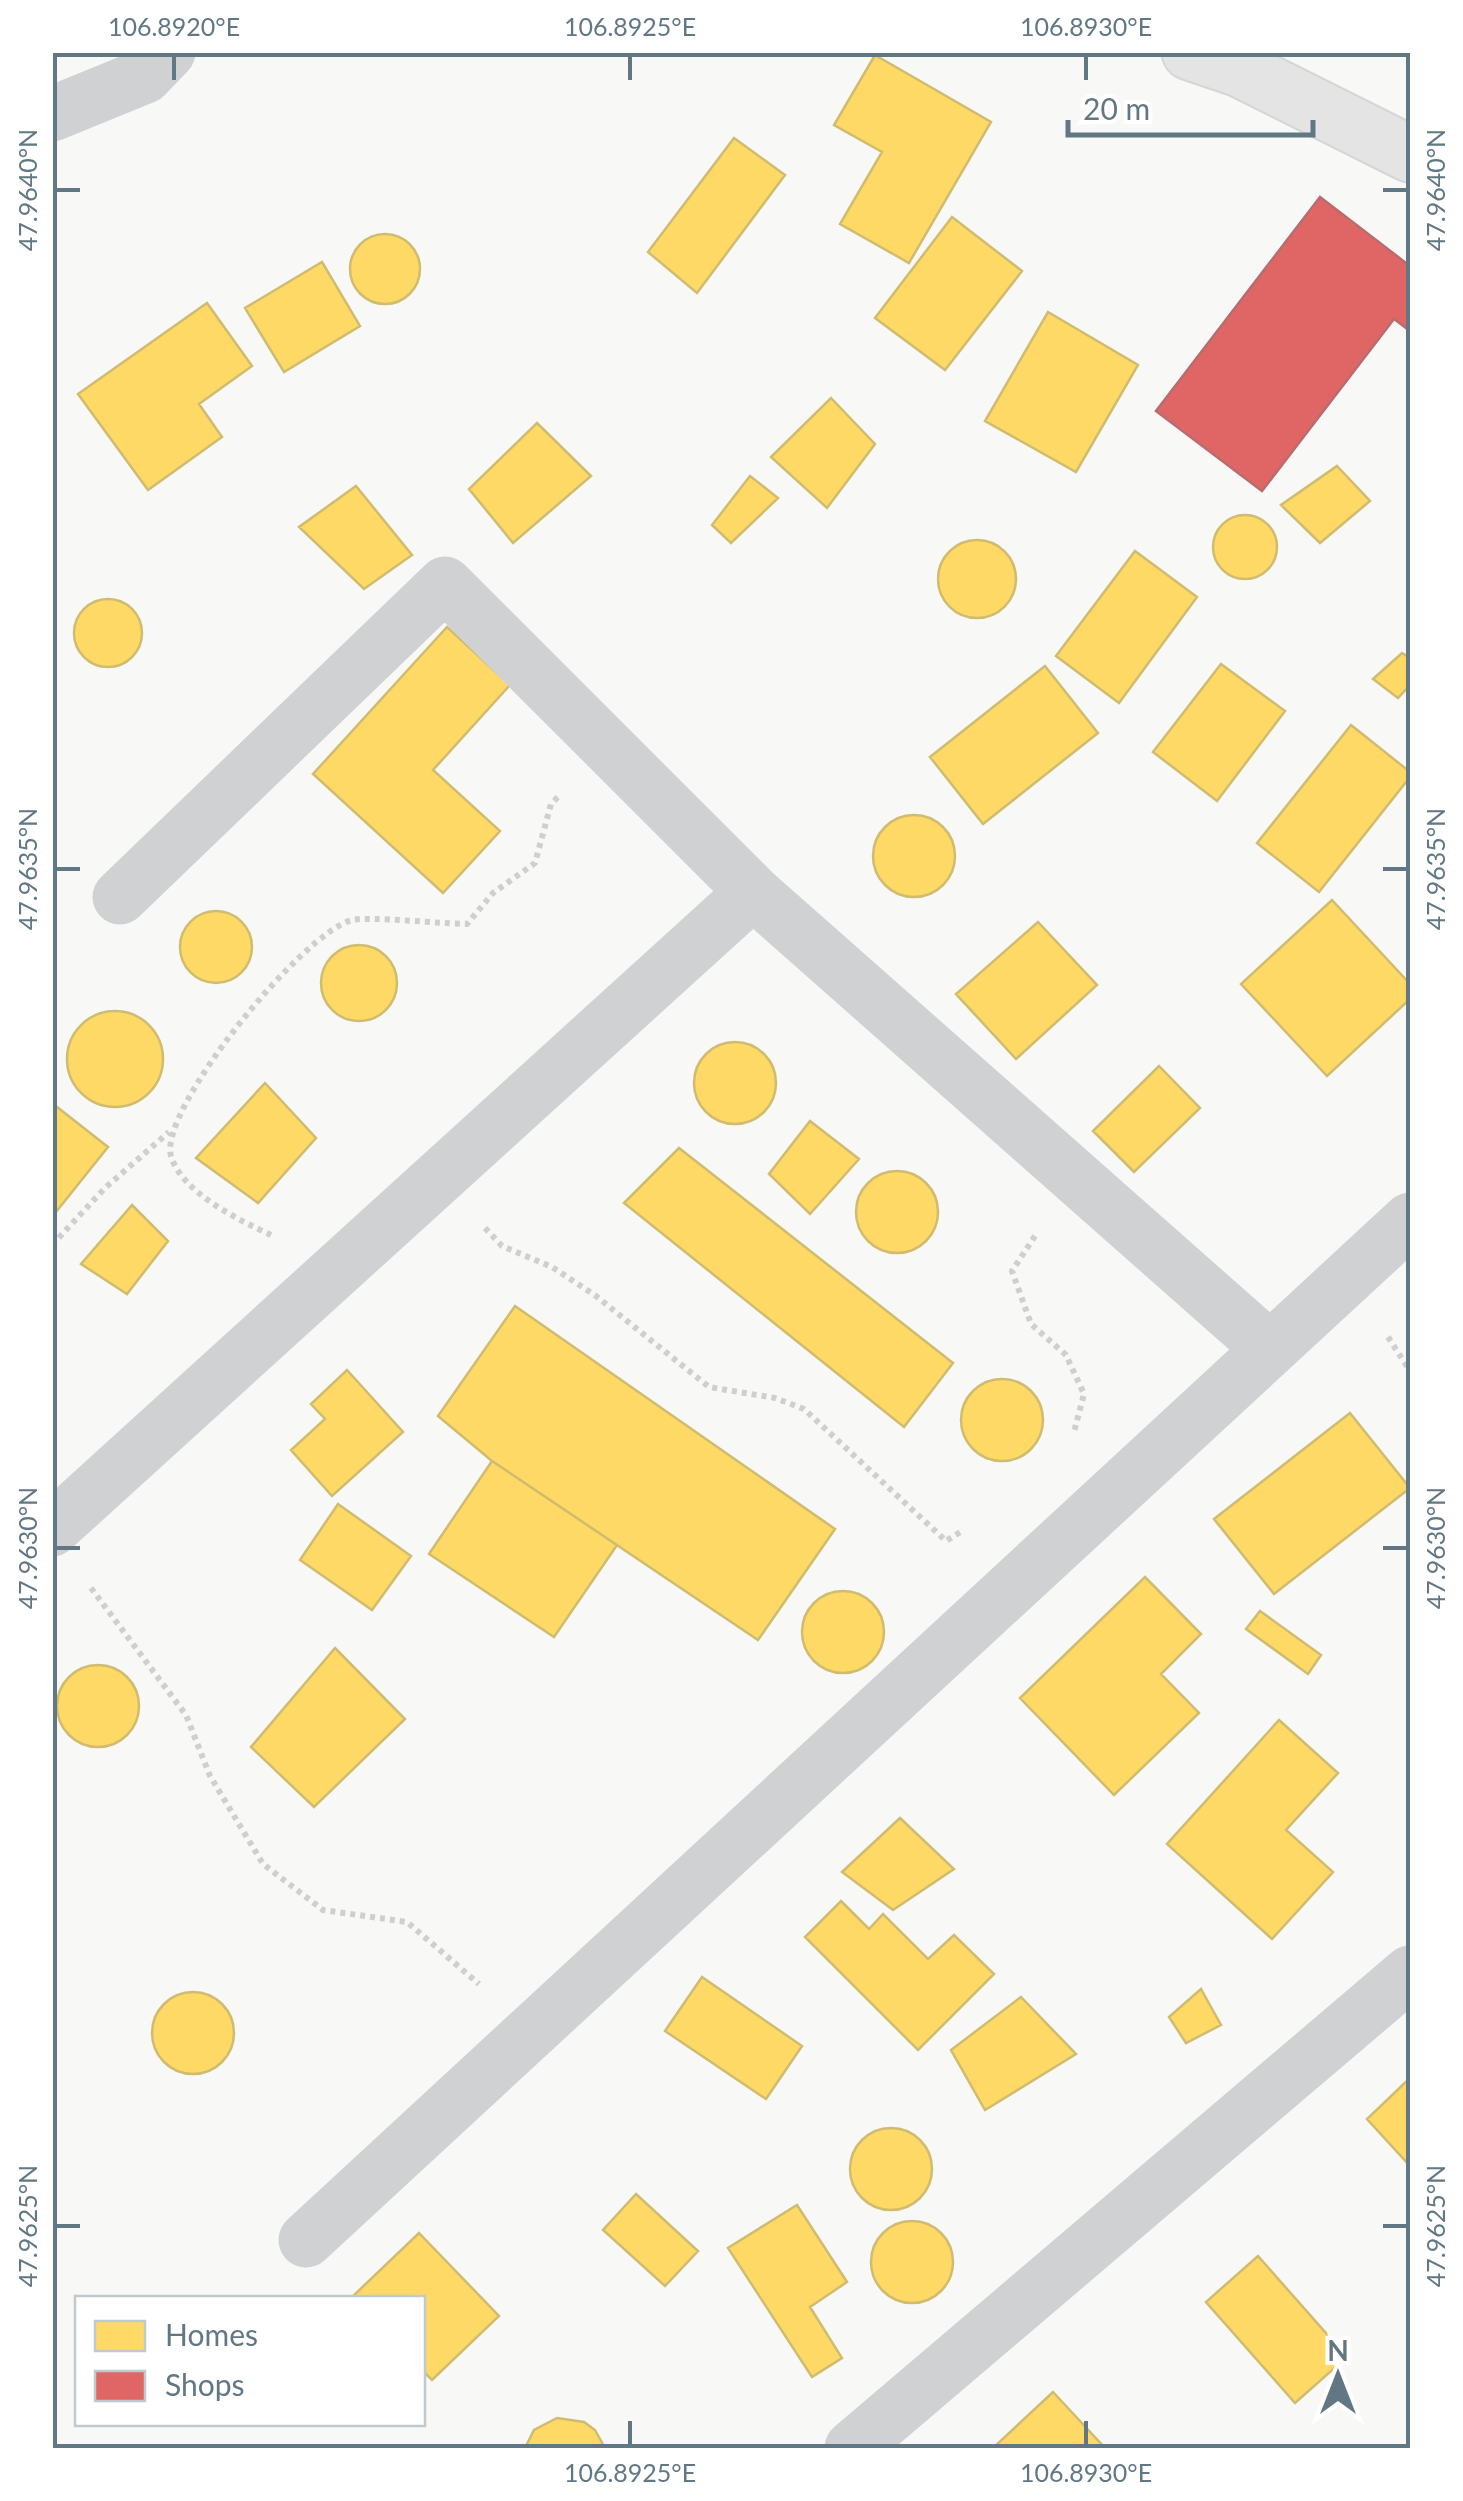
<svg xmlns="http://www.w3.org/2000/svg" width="1463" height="2501" font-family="Lato,sans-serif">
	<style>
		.homes { fill: #ffd966; stroke: #d0bc6f; stroke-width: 2.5 }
		.shops { fill: #e06666; stroke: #ba6b6f; stroke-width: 2.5 }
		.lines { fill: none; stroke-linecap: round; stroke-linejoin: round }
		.secondary-casing { stroke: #d5d6d6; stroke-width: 59 }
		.path { stroke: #cecfd0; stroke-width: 6; stroke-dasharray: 5 5; stroke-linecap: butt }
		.minor { stroke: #d0d1d2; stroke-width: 55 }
		.secondary { stroke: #e3e4e3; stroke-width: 55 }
		.ticks { fill: none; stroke: #617884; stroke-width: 4 }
		.neatline { fill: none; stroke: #617884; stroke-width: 4 }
		.ticks-label { font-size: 25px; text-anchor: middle; fill: #617884 }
	</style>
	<rect width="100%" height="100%" fill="#f8f8f7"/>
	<path class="homes" d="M 875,55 L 991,122 L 909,263 L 840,224 L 882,152 L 834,125 Z
		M 734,138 L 785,175 L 697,293 L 648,252 Z
		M 952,217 L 1022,271 L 945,370 L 875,318 Z
		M350 269a35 35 0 1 1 70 0a35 35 0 1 1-70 0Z
		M 322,262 L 360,326 L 284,372 L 245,308 Z
		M 207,303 L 252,366 L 199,404 L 222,437 L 148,490 L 78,394 Z
		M 1048,312 L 1138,365 L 1076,472 L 985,421 Z
		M 831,398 L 875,444 L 827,508 L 771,457 Z
		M 537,423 L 591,476 L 513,543 L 469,489 Z
		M 1337,466 L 1370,501 L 1320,543 L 1281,505 Z
		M 750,476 L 778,498 L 731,543 L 712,525 Z
		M 356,486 L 412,555 L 364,589 L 299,527 Z
		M1213 547a32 32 0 1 1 64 0a32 32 0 1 1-64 0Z
		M938 579a39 39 0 1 1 78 0a39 39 0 1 1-78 0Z
		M 1135,551 L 1197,597 L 1119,703 L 1056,656 Z
		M74 633a34 34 0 1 1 68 0a34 34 0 1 1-68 0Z
		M 447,627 L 510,685 L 433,770 L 500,831 L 443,893 L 313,774 Z
		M 1402,653 L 1410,658 L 1410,685 L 1398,698 L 1373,679 Z
		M 1221,664 L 1285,711 L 1217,801 L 1153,752 Z
		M 1045,666 L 1098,733 L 983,824 L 930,757 Z
		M 1351,725 L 1410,772 L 1410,777 L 1319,892 L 1257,843 Z
		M873 856a41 41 0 1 1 82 0a41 41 0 1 1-82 0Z
		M 1332,900 L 1410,984 L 1410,999 L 1327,1076 L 1241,984 Z
		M180 947a36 36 0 1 1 72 0a36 36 0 1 1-72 0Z
		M 1038,922 L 1097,985 L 1016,1059 L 956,994 Z
		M321 983a38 38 0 1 1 76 0a38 38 0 1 1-76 0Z
		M67 1059a48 48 0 1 1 96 0a48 48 0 1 1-96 0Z
		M694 1083a41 41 0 1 1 82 0a41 41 0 1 1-82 0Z
		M 1159,1066 L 1200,1108 L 1134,1172 L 1093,1131 Z
		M 265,1083 L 316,1138 L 258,1203 L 196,1158 Z
		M 52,1103 L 108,1147 L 52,1217 Z
		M 810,1121 L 859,1159 L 810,1214 L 769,1174 Z
		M 679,1148 L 953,1363 L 904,1427 L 624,1203 Z
		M856 1212a41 41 0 1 1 82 0a41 41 0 1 1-82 0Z
		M 132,1205 L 168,1241 L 127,1294 L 81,1264 Z
		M 515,1306 L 835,1529 L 758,1640 L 492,1461 L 438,1416 Z
		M 347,1370 L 403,1432 L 332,1496 L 291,1450 L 325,1419 L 311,1404 Z
		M961 1420a41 41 0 1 1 82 0a41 41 0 1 1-82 0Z
		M 1350,1413 L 1410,1488 L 1274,1594 L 1214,1519 Z
		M 492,1461 L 617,1545 L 554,1637 L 429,1554 Z
		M 338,1504 L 411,1556 L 372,1610 L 300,1560 Z
		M 1145,1577 L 1201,1634 L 1161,1674 L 1199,1713 L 1114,1795 L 1020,1698 Z
		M802 1632a41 41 0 1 1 82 0a41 41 0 1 1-82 0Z
		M 1260,1611 L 1321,1655 L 1308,1674 L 1246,1629 Z
		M 335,1648 L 405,1719 L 314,1807 L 251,1747 Z
		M57 1706a41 41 0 1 1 82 0a41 41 0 1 1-82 0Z
		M 1279,1720 L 1338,1773 L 1286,1830 L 1333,1872 L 1272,1939 L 1167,1844 Z
		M 900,1818 L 954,1869 L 893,1910 L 842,1872 Z
		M 841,1901 L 869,1929 L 883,1914 L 928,1959 L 954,1935 L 994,1974 L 918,2050 L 805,1937 Z
		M 702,1977 L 802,2046 L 766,2099 L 665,2031 Z
		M 1201,1989 L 1221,2025 L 1186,2043 L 1169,2017 Z
		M152 2033a41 41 0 1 1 82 0a41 41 0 1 1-82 0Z
		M 1021,1997 L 1076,2054 L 985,2110 L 951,2050 Z
		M 1410,2078 L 1410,2166 L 1367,2119 Z
		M850 2169a41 41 0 1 1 82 0a41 41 0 1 1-82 0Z
		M 636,2194 L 698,2251 L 665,2286 L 603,2230 Z
		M 797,2205 L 847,2282 L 810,2307 L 842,2358 L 812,2377 L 728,2248 Z
		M871 2262a41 41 0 1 1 82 0a41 41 0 1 1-82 0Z
		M 419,2233 L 499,2316 L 432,2380 L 422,2370 L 422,2298 L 352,2297 Z
		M 1258,2256 L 1347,2357 L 1295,2403 L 1206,2302 Z
		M 1053,2392 L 1105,2448 L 993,2448 Z
		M 557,2418 L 584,2422 L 595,2430 L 605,2448 L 525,2448 L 534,2430 Z"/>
	<path class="shops" d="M 1320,197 L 1410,266 L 1410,331 L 1394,319 L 1262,491 L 1156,411 Z"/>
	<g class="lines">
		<g class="secondary-casing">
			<path id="secondary" d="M 1190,52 L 1240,69 L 1410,154"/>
		</g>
		<path class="path" d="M 485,1228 L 502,1246 L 552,1267 L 596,1296 L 709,1387 L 775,1398 L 804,1409 L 946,1541 L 962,1531
			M 271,1235 C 239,1220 182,1193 171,1156 C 158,1110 302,933 352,920 C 369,916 443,924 467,924 L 493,893 L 535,863 L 551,804 L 558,797
			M 1035,1236 L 1012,1271 L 1031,1324 L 1066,1355 L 1084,1394 L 1074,1432
			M 52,1245 L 105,1188 L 169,1132
			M 1388,1337 L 1410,1371
			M 91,1588 L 186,1715 L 210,1776 L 263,1864 L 323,1910 L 407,1922 L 479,1984"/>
		<path class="minor" d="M 52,114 L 145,76 L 168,52
			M 120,897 L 445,584 L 753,892 L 1270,1349
			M 52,1529 L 753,892
			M 306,2240 L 1410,1220
			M 852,2448 L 1410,1973"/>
		<use href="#secondary" class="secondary"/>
	</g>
	<path class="ticks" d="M 174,55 L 174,80M 630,55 L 630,80M 1086,55 L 1086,80M 55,190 L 80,190M 1383,190 L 1408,190M 55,869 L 80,869M 1383,869 L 1408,869M 55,1548 L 80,1548M 1383,1548 L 1408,1548M 55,2226 L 80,2226M 1383,2226 L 1408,2226M 630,2421 L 630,2446M 1086,2421 L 1086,2446"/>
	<rect width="1463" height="2501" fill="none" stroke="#ffffff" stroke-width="110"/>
	<rect x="75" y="2296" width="350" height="130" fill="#ffffff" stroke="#c0c9ce" stroke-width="2.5"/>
	<rect x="95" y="2321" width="50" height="30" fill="#ffd966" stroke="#c0c9ce" stroke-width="2.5"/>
	<text x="165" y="2346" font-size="30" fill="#617884">Homes</text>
	<rect x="95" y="2371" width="50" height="30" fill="#e06666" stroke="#c0c9ce" stroke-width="2.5"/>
	<text x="165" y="2396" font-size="30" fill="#617884">Shops</text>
	<g transform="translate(1338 2376)" stroke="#ffffff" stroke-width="8" paint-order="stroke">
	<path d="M0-8L18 38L0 25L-18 38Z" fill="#617884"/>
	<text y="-15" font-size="28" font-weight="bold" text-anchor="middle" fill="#617884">N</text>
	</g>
	<path d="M1068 120v15h245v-15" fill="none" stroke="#617884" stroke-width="5"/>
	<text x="1083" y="120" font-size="30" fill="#617884" stroke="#ffffff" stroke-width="8" paint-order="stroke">20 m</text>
	<rect x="55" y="55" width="1353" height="2391" class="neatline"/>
	<g class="ticks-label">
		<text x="174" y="36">106.8920°E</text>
		<text x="630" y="36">106.8925°E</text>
		<text x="1086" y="36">106.8930°E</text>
		<text transform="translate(28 190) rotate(-90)" y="9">47.9640°N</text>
		<text transform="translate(1436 190) rotate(-90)" y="9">47.9640°N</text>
		<text transform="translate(28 869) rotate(-90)" y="9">47.9635°N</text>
		<text transform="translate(1436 869) rotate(-90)" y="9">47.9635°N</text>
		<text transform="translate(28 1548) rotate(-90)" y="9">47.9630°N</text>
		<text transform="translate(1436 1548) rotate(-90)" y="9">47.9630°N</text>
		<text transform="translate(28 2226) rotate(-90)" y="9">47.9625°N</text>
		<text transform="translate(1436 2226) rotate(-90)" y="9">47.9625°N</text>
		<text x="630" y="2482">106.8925°E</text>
		<text x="1086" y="2482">106.8930°E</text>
	</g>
</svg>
